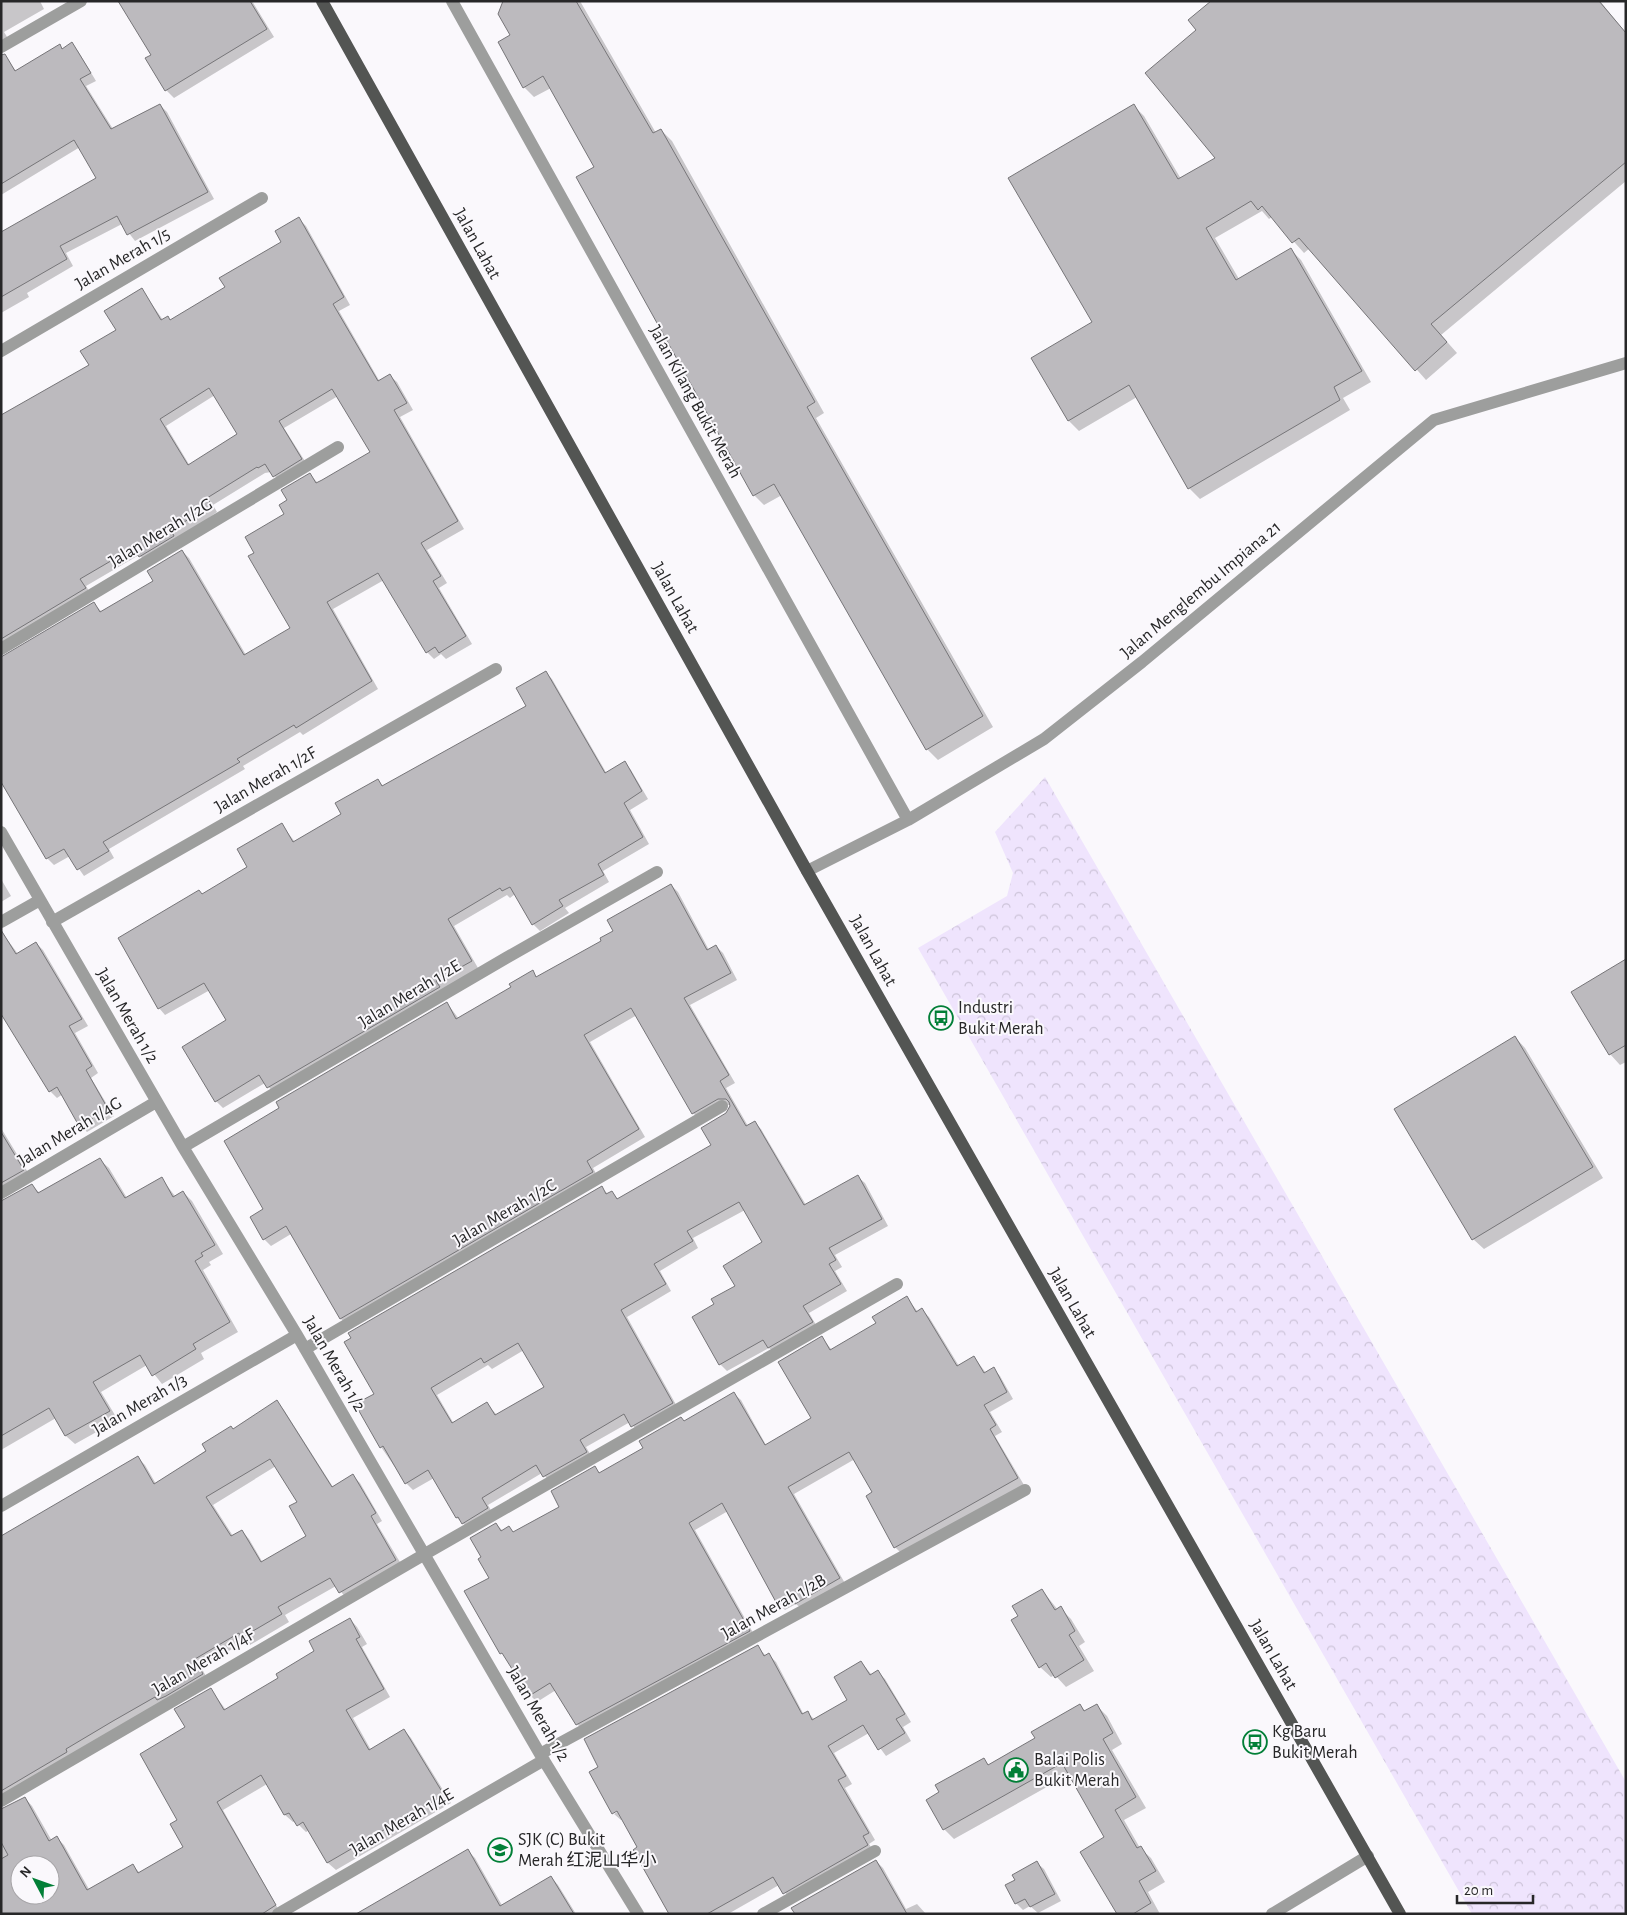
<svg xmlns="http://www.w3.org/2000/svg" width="1627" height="1915" font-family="'Alegreya Sans','Noto Sans SC',sans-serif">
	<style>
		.forest { fill: url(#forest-crowns) }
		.shadow { fill: #0003; fill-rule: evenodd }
		.building { fill: #bcbabe; stroke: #767578; fill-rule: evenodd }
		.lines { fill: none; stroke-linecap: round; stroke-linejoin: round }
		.minor { stroke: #9d9e9d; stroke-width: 12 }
		.major { stroke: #535553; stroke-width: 12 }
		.labels { text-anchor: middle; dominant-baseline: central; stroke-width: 4; stroke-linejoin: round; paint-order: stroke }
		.street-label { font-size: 18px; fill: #272728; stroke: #faf8fc }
		.poi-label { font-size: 18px; fill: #272728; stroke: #faf8fc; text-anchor: start }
	</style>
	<defs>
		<pattern id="forest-crowns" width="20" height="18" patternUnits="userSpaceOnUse" patternTransform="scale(1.25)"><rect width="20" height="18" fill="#efe4fd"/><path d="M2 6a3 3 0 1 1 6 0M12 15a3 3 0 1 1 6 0" fill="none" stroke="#cdc4d9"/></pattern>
	</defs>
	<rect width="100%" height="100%" fill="#faf8fc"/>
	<path class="forest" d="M 1045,777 L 1626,1782 L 1626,1914 L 1472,1914 L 918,948 L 1007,896 L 1013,873 L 995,832 Z"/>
	<path class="shadow" d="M 1,1 L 40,1 L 44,9 L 4,32 L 9,40 L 1,48 Z
		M 119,1 L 252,1 L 274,37 L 174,98 L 166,90 L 152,55 Z
		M 504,1 L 580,1 L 656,133 L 661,130 L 672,141 L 824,413 L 816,418 L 993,727 L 938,760 L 927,749 L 782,495 L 764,505 L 754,495 L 595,167 L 551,88 L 534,97 L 524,87 Z
		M 1213,1 L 1600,1 L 1626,33 L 1626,181 L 1441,335 L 1457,353 L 1426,380 L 1310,248 L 1304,253 L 1272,217 L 1269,219 L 1262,211 L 1215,238 L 1239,279 L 1291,250 L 1301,260 L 1371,382 L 1343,398 L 1350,410 L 1200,499 L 1189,488 L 1137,397 L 1079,431 L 1069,421 L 1033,359 L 1094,323 L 1134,106 L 1144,116 L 1181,179 L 1217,158 L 1198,30 Z
		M 72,44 L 78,51 L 96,81 L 86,86 L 113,129 L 160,105 L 167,112 L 214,199 L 135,241 L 122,224 L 66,253 L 73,266 L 27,293 L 29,297 L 1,313 L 1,234 L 98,179 L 80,147 L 1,195 L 1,56 L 4,56 L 17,72 L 59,46 L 63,49 Z
		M 299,219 L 306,226 L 350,305 L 339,311 L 380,382 L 390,376 L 397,382 L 413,410 L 400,417 L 464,529 L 427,550 L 447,583 L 439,588 L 472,644 L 446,659 L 441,654 L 434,659 L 427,652 L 384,580 L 333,609 L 378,689 L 303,735 L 300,732 L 243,766 L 245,769 L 109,849 L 114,858 L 84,876 L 70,856 L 54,865 L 47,858 L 94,604 L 102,612 L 155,581 L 182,551 L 189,558 L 246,655 L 291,628 L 255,554 L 286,515 L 289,500 L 310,475 L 318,483 L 372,453 L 338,396 L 284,428 L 308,466 L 281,483 L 271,472 L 265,473 L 213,505 L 217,512 L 147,563 L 139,555 L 86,586 L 92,596 L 1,651 L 1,418 L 91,366 L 118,330 L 142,290 L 163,320 L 170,321 L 226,288 L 283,243 ZM 215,395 L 239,435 L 190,466 L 166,426 Z
		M 545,672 L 552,679 L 607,774 L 625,763 L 631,770 L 648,799 L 630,810 L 649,844 L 603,871 L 609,882 L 565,908 L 569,913 L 540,931 L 533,924 L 515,894 L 510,898 L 507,895 L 454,926 L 478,968 L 275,1094 L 265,1083 L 223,1108 L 216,1101 L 228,1021 L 210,990 L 165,1015 L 159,1008 L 202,895 L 249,867 L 281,824 L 295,842 L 342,814 L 378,780 L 384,787 L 528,706 Z
		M 1,879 L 11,896 L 1,902 Z
		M 671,885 L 678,892 L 709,950 L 716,946 L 723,953 L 737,980 L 690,1005 L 735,1083 L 726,1088 L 748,1126 L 754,1122 L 761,1129 L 806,1205 L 858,1177 L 865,1183 L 888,1226 L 835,1255 L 842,1267 L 835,1271 L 847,1291 L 809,1313 L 819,1330 L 776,1354 L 769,1348 L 727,1371 L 720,1364 L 716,1305 L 737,1286 L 763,1242 L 745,1210 L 693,1238 L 698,1248 L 660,1271 L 671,1291 L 627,1317 L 679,1410 L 639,1433 L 630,1422 L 586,1447 L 593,1459 L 551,1483 L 542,1473 L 488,1505 L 494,1516 L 470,1530 L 457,1518 L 434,1478 L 413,1490 L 406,1483 L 381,1447 L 357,1405 L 375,1395 L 601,1187 L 608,1194 L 612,1192 L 618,1199 L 712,1146 L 730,1105 L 726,1105 L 700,1120 L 693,1113 L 637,1015 L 590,1042 L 645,1137 L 593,1168 L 599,1179 L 348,1325 L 341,1319 L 291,1234 L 271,1246 L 264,1239 L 265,1210 L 281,1109 L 447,1003 L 459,1019 L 513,988 L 532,972 L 538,978 L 603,941 ZM 524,1350 L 546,1387 L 497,1415 L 487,1404 L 454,1424 L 437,1395 L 488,1365 L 492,1369 Z
		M 1,931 L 18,954 L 36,943 L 43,950 L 88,1026 L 75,1033 L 98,1073 L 91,1078 L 114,1116 L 87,1132 L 80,1125 L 63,1094 L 57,1098 L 50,1091 Z
		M 1626,961 L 1626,1062 L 1620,1065 L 1610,1054 Z
		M 1515,1037 L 1525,1048 L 1603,1178 L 1484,1249 L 1473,1239 Z
		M 1,1128 L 32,1179 L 3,1197 L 2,1201 L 32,1186 L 40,1193 L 100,1160 L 109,1168 L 127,1198 L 161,1178 L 175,1196 L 183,1192 L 192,1201 L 223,1254 L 209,1262 L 211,1265 L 203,1270 L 238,1332 L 201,1353 L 204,1359 L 162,1384 L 147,1365 L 101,1392 L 118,1420 L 75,1444 L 66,1436 L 56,1418 L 1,1450 Z
		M 907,1298 L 918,1312 L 922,1310 L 929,1317 L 959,1366 L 974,1357 L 986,1373 L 994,1369 L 1000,1376 L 1013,1399 L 990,1412 L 1002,1432 L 995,1436 L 1024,1485 L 902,1554 L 895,1547 L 873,1493 L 855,1459 L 794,1494 L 846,1585 L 803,1610 L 796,1604 L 785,1610 L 778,1603 L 728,1511 L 695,1530 L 756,1638 L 584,1731 L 577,1724 L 556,1690 L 537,1702 L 530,1695 L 483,1557 L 496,1524 L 503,1531 L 509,1527 L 514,1533 L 561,1508 L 595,1468 L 601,1474 L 734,1394 L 741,1400 L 766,1445 L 813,1419 L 822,1338 L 832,1350 L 878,1324 Z
		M 277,1402 L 284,1410 L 333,1487 L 353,1476 L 360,1483 L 382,1521 L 377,1524 L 403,1567 L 348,1600 L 336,1586 L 285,1615 L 289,1622 L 250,1645 L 246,1641 L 201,1667 L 209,1682 L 1,1805 L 1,1538 L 138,1458 L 145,1465 L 156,1484 ZM 276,1466 L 299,1502 L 308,1537 L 263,1563 L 249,1539 L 242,1531 L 233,1536 L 213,1505 Z
		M 1042,1590 L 1058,1610 L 1060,1608 L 1071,1619 L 1085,1642 L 1079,1646 L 1094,1671 L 1066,1687 L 1055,1675 L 1051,1677 L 1040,1667 L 1020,1617 Z
		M 350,1619 L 357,1627 L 367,1644 L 362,1647 L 390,1697 L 353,1718 L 371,1750 L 404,1730 L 411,1738 L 451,1803 L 336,1870 L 328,1863 L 310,1830 L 306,1832 L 295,1821 L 293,1822 L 285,1815 L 267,1784 L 223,1810 L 281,1914 L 1,1914 L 1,1811 L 25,1798 L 32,1806 L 52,1841 L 57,1838 L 64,1845 L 90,1891 L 132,1865 L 140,1873 L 185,1847 L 179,1820 L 187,1728 L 211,1690 L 226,1710 L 280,1679 L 316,1652 ZM 20,1865 L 50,1865 L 50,1895 L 20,1895 Z
		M 757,1646 L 766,1656 L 769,1655 L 776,1662 L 804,1715 L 808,1713 L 815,1720 L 849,1701 L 861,1662 L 872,1675 L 878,1672 L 885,1679 L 911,1722 L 903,1727 L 911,1741 L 886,1756 L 869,1733 L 834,1753 L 852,1784 L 845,1788 L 875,1840 L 869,1844 L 875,1853 L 791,1900 L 779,1885 L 728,1914 L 671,1914 L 623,1819 L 621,1820 L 614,1814 L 623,1808 L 613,1813 L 600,1767 Z
		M 1080,1705 L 1086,1712 L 1097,1706 L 1107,1716 L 1122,1744 L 1112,1750 L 1146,1808 L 1124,1820 L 1140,1848 L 1151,1858 L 1165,1882 L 1148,1892 L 1160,1914 L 1118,1914 L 1106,1838 L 1070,1774 L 954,1839 L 944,1829 L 984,1760 L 990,1766 L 1037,1739 Z
		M 468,1851 L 475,1858 L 503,1907 L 551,1877 L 558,1885 L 576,1914 L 362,1914 Z
		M 876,1861 L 883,1868 L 906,1909 L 917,1904 L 926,1914 L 796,1914 Z
		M 1037,1863 L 1044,1869 L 1061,1901 L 1038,1913 L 1030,1906 L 1023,1910 L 1016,1903 L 1016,1880 Z"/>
	<path class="building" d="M 118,1 L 250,1 L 267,29 L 165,91 L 145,58 L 151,55 Z
		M 503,1 L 576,1 L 653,133 L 661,129 L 815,402 L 807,407 L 983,716 L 926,750 L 774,484 L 753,496 L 576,177 L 594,167 L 543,76 L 523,88 L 498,42 L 510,35 L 498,14 Z
		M 1211,1 L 1599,1 L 1626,33 L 1626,162 L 1431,324 L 1447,342 L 1415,371 L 1299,238 L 1292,243 L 1262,206 L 1258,210 L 1251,201 L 1206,228 L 1236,280 L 1291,248 L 1362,371 L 1334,387 L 1340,400 L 1188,489 L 1129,385 L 1068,421 L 1031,358 L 1092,322 L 1008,178 L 1134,104 L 1178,179 L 1215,158 L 1145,73 L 1196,30 L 1188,20 Z
		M 72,42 L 91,73 L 80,79 L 111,129 L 160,104 L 208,192 L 127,235 L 117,216 L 60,246 L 67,259 L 1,297 L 1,232 L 96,178 L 74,140 L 1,184 L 1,55 L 5,54 L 15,71 L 60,44 L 62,49 Z
		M 299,217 L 344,297 L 333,304 L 378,381 L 390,374 L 407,403 L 394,410 L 458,521 L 421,543 L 441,576 L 433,581 L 466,636 L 439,653 L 435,647 L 426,653 L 378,573 L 327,602 L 372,681 L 296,728 L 294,725 L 237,759 L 240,762 L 103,842 L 109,851 L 77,870 L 64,849 L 46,859 L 1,782 L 1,657 L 94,602 L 100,612 L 153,581 L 147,571 L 182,550 L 244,655 L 290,628 L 248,556 L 254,553 L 245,537 L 284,514 L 279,505 L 287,500 L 281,490 L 310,473 L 316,483 L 322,480 L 370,452 L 332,389 L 279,421 L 302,459 L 273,477 L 265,464 L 258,468 L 257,467 L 207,498 L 212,505 L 171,530 L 174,536 L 139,557 L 133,548 L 80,579 L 86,588 L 1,639 L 1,415 L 89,365 L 80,351 L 116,330 L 104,311 L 142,288 L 161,320 L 168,316 L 170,320 L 225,287 L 219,278 L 281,242 L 275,231 ZM 209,388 L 237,434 L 188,465 L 160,419 Z
		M 546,671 L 605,773 L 625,761 L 642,791 L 624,803 L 643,837 L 598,864 L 604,875 L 559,900 L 563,906 L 532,925 L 510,887 L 502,891 L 500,888 L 448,919 L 472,961 L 436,981 L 440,987 L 267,1088 L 259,1075 L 215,1102 L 182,1047 L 226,1020 L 204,983 L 158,1009 L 118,938 L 199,890 L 202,894 L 247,867 L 237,849 L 282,823 L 293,842 L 341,814 L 335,803 L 378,779 L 382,786 L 526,706 L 516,688 Z
		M 671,884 L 707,950 L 716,945 L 731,973 L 684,998 L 729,1075 L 720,1081 L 746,1126 L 755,1121 L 804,1205 L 858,1175 L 882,1219 L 829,1248 L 836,1260 L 829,1264 L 841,1284 L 803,1306 L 813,1322 L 768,1348 L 763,1340 L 719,1365 L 692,1317 L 714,1304 L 711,1299 L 735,1286 L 723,1266 L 762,1242 L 739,1202 L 687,1231 L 693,1241 L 654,1264 L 666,1284 L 621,1310 L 673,1403 L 631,1427 L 624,1414 L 580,1440 L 587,1452 L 543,1477 L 536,1465 L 482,1498 L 488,1508 L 462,1524 L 458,1517 L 456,1518 L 428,1470 L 405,1484 L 383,1446 L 380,1448 L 355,1404 L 374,1394 L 344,1342 L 351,1338 L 348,1333 L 602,1186 L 606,1194 L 612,1191 L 617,1199 L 711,1145 L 701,1128 L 726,1113 L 730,1106 L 729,1102 L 726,1099 L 718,1099 L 692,1114 L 631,1008 L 584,1035 L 639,1129 L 587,1161 L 593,1172 L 340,1319 L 286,1226 L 263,1240 L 250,1217 L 263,1209 L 224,1141 L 279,1108 L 276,1102 L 447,1002 L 456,1019 L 511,987 L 509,984 L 533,970 L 536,977 L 601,941 L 600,938 L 613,931 L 607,920 ZM 518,1343 L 544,1387 L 495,1415 L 487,1402 L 452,1423 L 431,1388 L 481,1358 L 484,1363 Z
		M 1,930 L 16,954 L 36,942 L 82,1019 L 69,1026 L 92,1066 L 86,1070 L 108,1109 L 79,1126 L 57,1087 L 49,1092 L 1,1014 Z
		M 1626,959 L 1626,1045 L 1609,1055 L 1571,992 Z
		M 1515,1036 L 1593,1167 L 1472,1240 L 1394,1109 Z
		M 1,1132 L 24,1170 L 1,1183 Z
		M 100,1158 L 125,1198 L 162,1177 L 173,1197 L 183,1191 L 215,1245 L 201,1253 L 203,1256 L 195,1261 L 230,1322 L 193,1344 L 196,1349 L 152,1376 L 140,1355 L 93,1382 L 110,1411 L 65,1436 L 49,1408 L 1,1436 L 1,1201 L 32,1184 L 38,1193 Z
		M 907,1296 L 916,1312 L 922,1308 L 957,1366 L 974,1356 L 984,1373 L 994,1367 L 1007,1392 L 984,1405 L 996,1425 L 990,1429 L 1018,1478 L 894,1548 L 866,1496 L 872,1492 L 849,1452 L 788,1487 L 840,1578 L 795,1604 L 790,1596 L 777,1604 L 722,1503 L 689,1523 L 750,1631 L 576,1725 L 550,1683 L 529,1696 L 502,1653 L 500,1654 L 464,1591 L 489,1578 L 478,1559 L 481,1557 L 470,1538 L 496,1523 L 501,1531 L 509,1526 L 513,1532 L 559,1507 L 551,1491 L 595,1466 L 599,1473 L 643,1448 L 639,1441 L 681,1417 L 684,1421 L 734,1392 L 765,1445 L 811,1418 L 778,1362 L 822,1336 L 830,1350 L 876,1323 L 872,1317 Z
		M 277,1400 L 332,1487 L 353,1474 L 376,1513 L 371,1516 L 396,1560 L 339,1593 L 330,1578 L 278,1607 L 282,1614 L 241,1638 L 239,1633 L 195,1659 L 203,1674 L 166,1696 L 157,1700 L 155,1697 L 113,1721 L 66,1749 L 67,1752 L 1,1791 L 1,1536 L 138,1456 L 154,1484 L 206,1451 L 202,1444 L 231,1426 L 233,1429 ZM 270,1459 L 297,1502 L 289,1506 L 306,1536 L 261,1562 L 242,1530 L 231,1536 L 206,1497 Z
		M 1042,1589 L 1055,1610 L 1061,1606 L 1075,1631 L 1069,1635 L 1084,1660 L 1055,1678 L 1046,1663 L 1039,1668 L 1011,1620 L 1018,1616 L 1012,1606 Z
		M 350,1618 L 360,1637 L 356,1639 L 384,1689 L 346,1710 L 369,1750 L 404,1729 L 444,1795 L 327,1863 L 303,1822 L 297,1826 L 289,1813 L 284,1815 L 261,1775 L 217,1802 L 276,1905 L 262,1914 L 1,1914 L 1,1859 L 8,1855 L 1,1842 L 1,1809 L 25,1797 L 49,1841 L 57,1836 L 87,1890 L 133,1864 L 138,1873 L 183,1847 L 170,1824 L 177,1820 L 140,1754 L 185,1727 L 174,1709 L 211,1688 L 224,1710 L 278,1678 L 276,1674 L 314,1651 L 309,1641 ZM 20,1865 L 50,1865 L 50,1895 L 20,1895 Z
		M 758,1645 L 764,1656 L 769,1653 L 802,1714 L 808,1711 L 812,1720 L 847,1700 L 834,1677 L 861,1661 L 870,1675 L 878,1670 L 905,1714 L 896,1719 L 905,1733 L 878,1750 L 863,1725 L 828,1746 L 846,1776 L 838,1780 L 869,1833 L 863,1836 L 868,1845 L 783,1894 L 773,1877 L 707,1914 L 669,1914 L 633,1850 L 637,1847 L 617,1811 L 612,1814 L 589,1772 L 598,1767 L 584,1739 Z
		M 1080,1704 L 1084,1711 L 1097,1704 L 1113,1733 L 1103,1739 L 1136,1797 L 1115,1810 L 1137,1848 L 1141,1846 L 1156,1871 L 1139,1881 L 1151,1903 L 1133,1914 L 1117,1914 L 1080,1852 L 1104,1837 L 1062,1763 L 943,1830 L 926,1800 L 939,1792 L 935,1785 L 984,1758 L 988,1765 L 1035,1738 L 1031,1732 Z
		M 468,1849 L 500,1906 L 551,1876 L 574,1914 L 356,1914 Z
		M 876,1860 L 907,1914 L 795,1914 L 791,1908 Z
		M 1037,1861 L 1055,1894 L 1030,1907 L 1025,1899 L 1015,1904 L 1005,1885 L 1015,1880 L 1012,1875 Z"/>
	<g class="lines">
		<path class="minor" d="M 452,1 L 908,820
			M 1,47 L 81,1
			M 1,351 L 262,198
			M 1,649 L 338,447
			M 1,832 L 183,1147 L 297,1335 L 540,1754 L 638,1914
			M 807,871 L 908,820 L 1044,739 L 1142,662 L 1434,420 L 1626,363
			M 1,922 L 40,900
			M 52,922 L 496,669
			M 183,1147 L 506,958 L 657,872
			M 1,1193 L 156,1102
			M 305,1349 L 722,1106
			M 1,1506 L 297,1335
			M 540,1754 L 1025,1490
			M 1,1801 L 425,1554 L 897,1284
			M 278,1914 L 544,1760
			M 763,1914 L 875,1851
			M 1272,1914 L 1368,1856"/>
		<path class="major" d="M 322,1 L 807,871 L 1400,1914"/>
	</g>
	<defs>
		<g id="bus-ring" transform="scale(1.25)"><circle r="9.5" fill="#faf8fc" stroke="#027f37" stroke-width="1.5"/><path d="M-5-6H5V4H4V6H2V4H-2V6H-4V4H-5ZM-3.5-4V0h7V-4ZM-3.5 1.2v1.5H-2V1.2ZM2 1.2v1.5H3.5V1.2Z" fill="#027f37"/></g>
		<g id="civic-ring" transform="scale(1.25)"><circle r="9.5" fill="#faf8fc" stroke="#027f37" stroke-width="1.5"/><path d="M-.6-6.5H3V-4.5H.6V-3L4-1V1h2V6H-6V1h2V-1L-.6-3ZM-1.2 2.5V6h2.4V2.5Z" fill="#027f37"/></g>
		<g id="school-ring" transform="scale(1.25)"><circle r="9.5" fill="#faf8fc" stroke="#027f37" stroke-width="1.5"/><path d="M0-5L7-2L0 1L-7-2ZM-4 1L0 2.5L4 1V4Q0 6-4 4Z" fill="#027f37"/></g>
	</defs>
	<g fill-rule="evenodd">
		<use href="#bus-ring" x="941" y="1018"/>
		<use href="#bus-ring" x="1255" y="1742"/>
		<use href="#civic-ring" x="1016" y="1770"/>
		<use href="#school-ring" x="500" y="1850"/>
	</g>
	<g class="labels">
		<g class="street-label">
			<text transform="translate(477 244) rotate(61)">Jalan Lahat</text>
			<text transform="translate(123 259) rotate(-30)">Jalan Merah 1/5</text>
			<text transform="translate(695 402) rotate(61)">Jalan Kilang Bukit Merah</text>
			<text transform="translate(161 533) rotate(-31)">Jalan Merah 1/2G</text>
			<text transform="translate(1201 590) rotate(-40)">Jalan Menglembu Impiana 21</text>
			<text transform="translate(675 598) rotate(61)">Jalan Lahat</text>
			<text transform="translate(266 780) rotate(-30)">Jalan Merah 1/2F</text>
			<text transform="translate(873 951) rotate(61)">Jalan Lahat</text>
			<text transform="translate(410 994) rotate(-31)">Jalan Merah 1/2E</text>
			<text transform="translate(127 1016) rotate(60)">Jalan Merah 1/2</text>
			<text transform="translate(70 1132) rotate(-31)">Jalan Merah 1/4G</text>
			<text transform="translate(505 1213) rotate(-30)">Jalan Merah 1/2C</text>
			<text transform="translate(1072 1303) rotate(60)">Jalan Lahat</text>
			<text transform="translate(334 1364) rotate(60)">Jalan Merah 1/2</text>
			<text transform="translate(140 1405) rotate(-30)">Jalan Merah 1/3</text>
			<text transform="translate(774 1607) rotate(-29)">Jalan Merah 1/2B</text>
			<text transform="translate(1273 1655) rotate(60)">Jalan Lahat</text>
			<text transform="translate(204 1662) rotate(-30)">Jalan Merah 1/4F</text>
			<text transform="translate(538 1714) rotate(60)">Jalan Merah 1/2</text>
			<text transform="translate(402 1822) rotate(-30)">Jalan Merah 1/4E</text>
		</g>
		<g class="poi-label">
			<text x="958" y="1008">Industri<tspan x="958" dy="21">Bukit Merah</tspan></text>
			<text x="1272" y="1732">Kg Baru<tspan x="1272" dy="21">Bukit Merah</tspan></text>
			<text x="1034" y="1760">Balai Polis<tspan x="1034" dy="21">Bukit Merah</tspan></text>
			<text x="518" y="1840">SJK (C) Bukit<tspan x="518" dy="21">Merah 红泥山华小</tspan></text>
		</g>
	</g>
	<rect width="1627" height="1915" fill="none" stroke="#272728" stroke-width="5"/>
	<g transform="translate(35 1880) rotate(311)"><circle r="24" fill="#faf8fc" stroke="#a6a4a7"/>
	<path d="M0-4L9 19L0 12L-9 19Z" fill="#027f37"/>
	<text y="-8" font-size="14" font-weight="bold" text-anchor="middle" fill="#272728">N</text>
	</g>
	<path d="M1457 1895v8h76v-8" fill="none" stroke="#272728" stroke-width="2.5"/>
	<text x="1464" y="1895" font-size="15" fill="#272728" stroke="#faf8fc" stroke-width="4" paint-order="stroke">20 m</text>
</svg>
